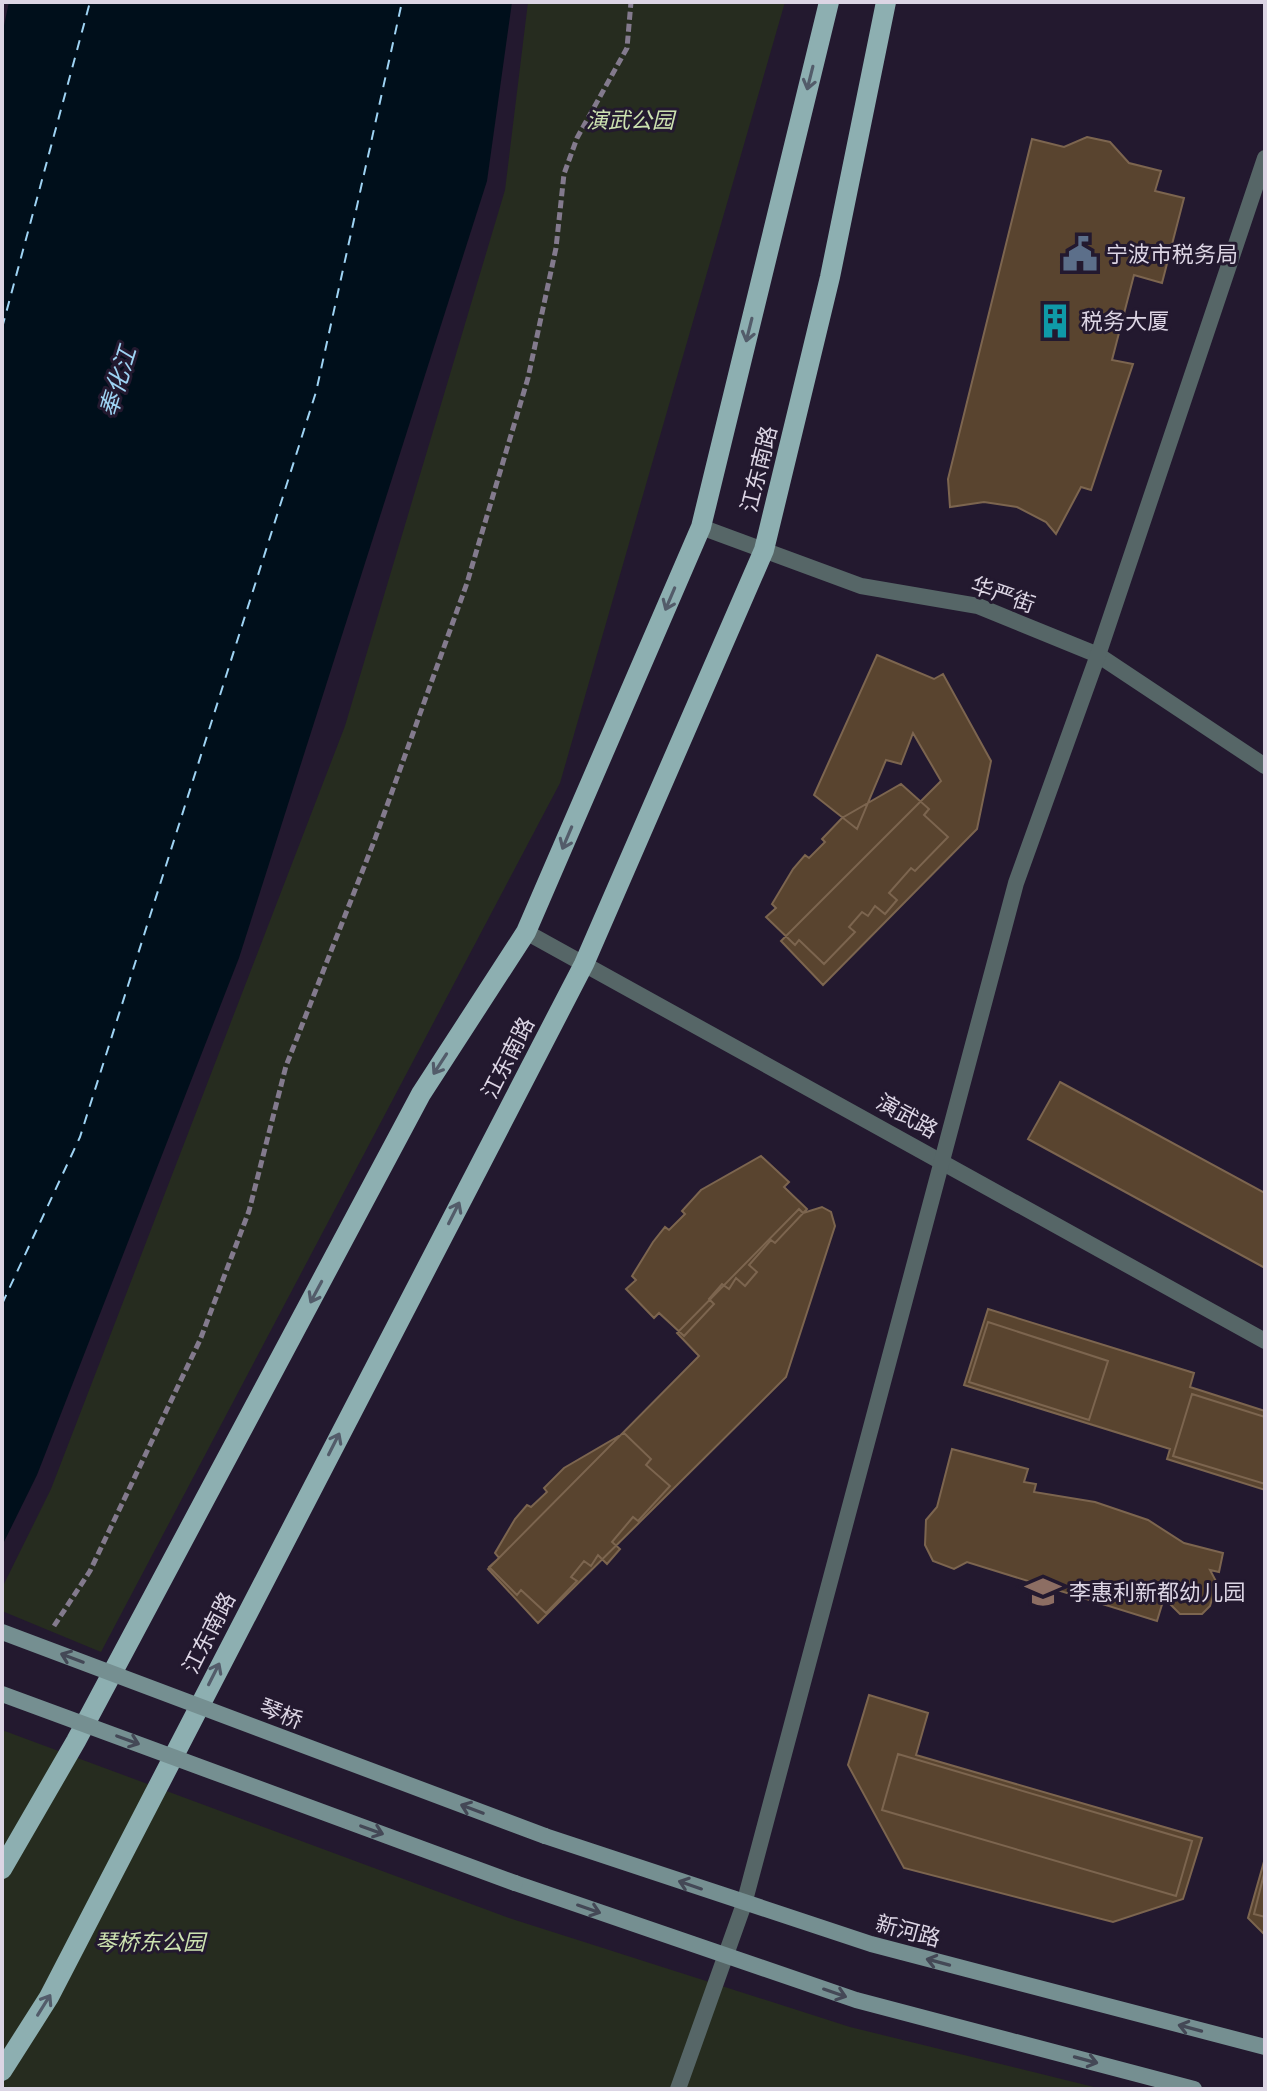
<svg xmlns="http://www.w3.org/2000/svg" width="1267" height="2091" font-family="'Roboto Serif','Noto Sans SC',serif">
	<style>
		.green { fill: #262c1f }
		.water { fill: #000f1b }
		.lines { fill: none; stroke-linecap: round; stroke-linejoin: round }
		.ferry { stroke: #9ed3f3; stroke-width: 2; stroke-dasharray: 10 8; stroke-linecap: butt }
		.building { fill: #59442f; stroke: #7c654f; stroke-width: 2 }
		.path { stroke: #837a8d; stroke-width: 5; stroke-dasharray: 8 4; stroke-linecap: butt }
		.minor { stroke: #566667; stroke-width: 16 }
		.tertiary { stroke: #566667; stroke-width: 16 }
		.secondary { stroke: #758f91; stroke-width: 16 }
		.primary { stroke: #8dafb1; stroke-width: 20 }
		.secondary-bridge { stroke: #758f91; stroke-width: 16 }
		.oneway { stroke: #535c6a }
		.oneway2 { stroke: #444856 }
		.labels { text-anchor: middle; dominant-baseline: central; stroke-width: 6; stroke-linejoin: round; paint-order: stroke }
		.park-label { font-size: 22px; font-style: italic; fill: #cce2b0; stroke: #23192f }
		.poi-label { font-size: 22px; fill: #dcd5e4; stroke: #23192f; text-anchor: start }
		.street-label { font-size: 22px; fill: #dcd5e4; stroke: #23192f }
		.water-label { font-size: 24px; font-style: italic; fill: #9ed3f3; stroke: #23192f }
	</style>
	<rect width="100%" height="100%" fill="#23192f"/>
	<path class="green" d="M 528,2 L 785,2 L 560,783 L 101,1652 L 2,1611 L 2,1588 L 51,1489 L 345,726 L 505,190 Z
		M 2,1730 L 509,1918 L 850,2027 L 1102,2089 L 2,2089 Z"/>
	<path class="water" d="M 9,2 L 512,2 L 487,181 L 239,958 L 37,1475 L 2,1546 L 2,35 Z"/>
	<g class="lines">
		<path class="ferry" d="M 2,328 L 90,2
			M 2,1304 L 80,1137 L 316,392 L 402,2"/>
	</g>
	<path class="building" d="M 1087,137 L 1110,142 L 1129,163 L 1161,171 L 1155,191 L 1184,198 L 1162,283 L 1134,275 L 1112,360 L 1133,364 L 1091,490 L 1081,487 L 1056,534 L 1046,522 L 1017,507 L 984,502 L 950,507 L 948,479 L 1032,139 L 1064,147 Z
		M 877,655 L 934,679 L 943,674 L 991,761 L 977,829 L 823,985 L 781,941 L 941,781 L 913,733 L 901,764 L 886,760 L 857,829 L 814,795 Z
		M 901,784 L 929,809 L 924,815 L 948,837 L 915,871 L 911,868 L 889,893 L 897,900 L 885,914 L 875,906 L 868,916 L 862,912 L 849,927 L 855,932 L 824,964 L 799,940 L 795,945 L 766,917 L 776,908 L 772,904 L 793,869 L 805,855 L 809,858 L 825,842 L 822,839 L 842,818 Z
		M 1060,1082 L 1265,1193 L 1265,1268 L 1028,1139 Z
		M 761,1156 L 789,1182 L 784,1187 L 807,1209 L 775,1243 L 771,1240 L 749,1265 L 757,1272 L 745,1286 L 736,1278 L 729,1289 L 722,1284 L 709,1299 L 714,1304 L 684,1336 L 659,1313 L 654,1318 L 626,1289 L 636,1280 L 632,1276 L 653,1242 L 665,1227 L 669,1230 L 685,1214 L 682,1211 L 701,1190 Z
		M 822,1207 L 831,1212 L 835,1226 L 786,1377 L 538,1623 L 488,1569 L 699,1356 L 677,1333 L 799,1209 L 803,1213 Z
		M 988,1309 L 1194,1373 L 1190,1387 L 1265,1411 L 1265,1490 L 1167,1459 L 1170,1449 L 964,1385 Z
		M 988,1322 L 1108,1361 L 1089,1420 L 969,1382 Z
		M 1192,1394 L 1265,1417 L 1265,1484 L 1173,1456 Z
		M 624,1433 L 651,1459 L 646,1465 L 670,1486 L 638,1521 L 633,1517 L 612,1542 L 620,1549 L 607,1564 L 598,1555 L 591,1566 L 584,1561 L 571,1577 L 577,1581 L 546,1613 L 521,1590 L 517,1595 L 489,1567 L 499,1558 L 495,1553 L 515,1519 L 527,1505 L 531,1507 L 547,1492 L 544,1488 L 564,1468 Z
		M 952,1449 L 1028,1469 L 1024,1482 L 1036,1484 L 1034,1492 L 1095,1502 L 1148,1520 L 1184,1543 L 1223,1553 L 1219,1572 L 1210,1570 L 1217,1583 L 1210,1606 L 1202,1614 L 1180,1614 L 1164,1598 L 1157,1621 L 967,1562 L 954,1569 L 933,1561 L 925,1545 L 926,1520 L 937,1507 Z
		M 869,1695 L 928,1713 L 916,1755 L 1202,1838 L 1183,1899 L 1113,1922 L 904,1868 L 848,1765 Z
		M 898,1754 L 1192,1841 L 1176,1896 L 882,1810 Z
		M 1265,1858 L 1265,1935 L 1248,1918 Z
		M 1265,1870 L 1265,1917 L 1254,1914 Z"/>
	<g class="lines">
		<path class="path" d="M 54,1626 L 90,1571 L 200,1340 L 249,1211 L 286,1066 L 375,839 L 467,583 L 528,378 L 556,248 L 564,174 L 577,138 L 627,48 L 631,2"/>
		<path class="minor" d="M 701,527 L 861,586 L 978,606 L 1098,655 L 1265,766
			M 526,932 L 1265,1341
			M 678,2089 L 744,1904"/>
		<path class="tertiary" d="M 744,1904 L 1016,883 L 1098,655 L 1265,158"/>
		<path class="secondary" d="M 545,1836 L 871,1944 L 1265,2047
			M 515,1883 L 856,2000 L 1194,2089"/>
		<path class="primary" d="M 2,1869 L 76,1741 L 421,1094 L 526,932 L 701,527 L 829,2
			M 2,2071 L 49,1997 L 584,964 L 764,550 L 830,277 L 886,2"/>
		<path class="secondary-bridge" d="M 2,1632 L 545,1836
			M 2,1694 L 515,1883"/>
	</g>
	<defs><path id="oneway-shaft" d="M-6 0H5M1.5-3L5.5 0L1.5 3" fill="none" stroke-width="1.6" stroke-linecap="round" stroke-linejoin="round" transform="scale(2)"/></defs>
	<g class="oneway">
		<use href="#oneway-shaft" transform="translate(810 78) rotate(104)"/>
		<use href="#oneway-shaft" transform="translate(749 330) rotate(104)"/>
		<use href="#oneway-shaft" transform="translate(670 599) rotate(113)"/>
		<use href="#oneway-shaft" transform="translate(567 838) rotate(113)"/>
		<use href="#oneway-shaft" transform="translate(440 1064) rotate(123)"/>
		<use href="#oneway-shaft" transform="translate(454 1213) rotate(-63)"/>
		<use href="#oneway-shaft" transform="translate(316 1292) rotate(118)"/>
		<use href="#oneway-shaft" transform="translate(334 1444) rotate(-63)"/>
		<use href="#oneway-shaft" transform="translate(214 1674) rotate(-63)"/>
		<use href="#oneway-shaft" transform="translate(44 2005) rotate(-58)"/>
	</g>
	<g class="oneway2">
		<use href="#oneway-shaft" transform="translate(72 1658) rotate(-159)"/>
		<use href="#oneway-shaft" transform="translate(128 1740) rotate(20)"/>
		<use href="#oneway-shaft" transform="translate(472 1809) rotate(-159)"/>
		<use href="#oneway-shaft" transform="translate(372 1830) rotate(20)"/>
		<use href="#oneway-shaft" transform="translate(690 1885) rotate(-161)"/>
		<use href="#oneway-shaft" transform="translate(589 1909) rotate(19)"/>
		<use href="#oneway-shaft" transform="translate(938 1962) rotate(-165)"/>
		<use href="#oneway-shaft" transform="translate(835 1993) rotate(19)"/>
		<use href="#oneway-shaft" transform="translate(1190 2028) rotate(-165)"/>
		<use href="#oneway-shaft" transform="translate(1086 2060) rotate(15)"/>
	</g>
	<defs>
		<g id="civic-bare" transform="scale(2.76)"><path d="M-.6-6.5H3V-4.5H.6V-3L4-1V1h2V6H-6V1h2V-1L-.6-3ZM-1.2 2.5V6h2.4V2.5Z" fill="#5c6f8a" stroke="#23192f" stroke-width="2.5" paint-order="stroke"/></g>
		<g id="building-bare" transform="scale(2.76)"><path d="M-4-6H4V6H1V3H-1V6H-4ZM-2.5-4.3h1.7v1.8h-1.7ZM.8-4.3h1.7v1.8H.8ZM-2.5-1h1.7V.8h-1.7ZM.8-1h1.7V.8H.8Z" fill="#0f9aa8" stroke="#23192f" stroke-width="2.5" paint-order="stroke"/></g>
		<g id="school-bare" transform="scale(2.76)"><path d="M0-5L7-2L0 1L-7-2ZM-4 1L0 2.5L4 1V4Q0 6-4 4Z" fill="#8d6e63" stroke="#23192f" stroke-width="2.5" paint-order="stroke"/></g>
	</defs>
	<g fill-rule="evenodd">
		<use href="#civic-bare" x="1080" y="254"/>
		<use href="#building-bare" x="1055" y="321"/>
		<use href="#school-bare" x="1043" y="1592"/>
	</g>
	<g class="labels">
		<g class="park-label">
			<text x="630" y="120">演武公园</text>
			<text x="150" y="1942">琴桥东公园</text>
		</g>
		<g class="poi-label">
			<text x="1106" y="254">宁波市税务局</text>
			<text x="1081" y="321">税务大厦</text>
			<text x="1069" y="1592">李惠利新都幼儿园</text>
		</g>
		<g class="street-label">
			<text transform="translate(759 469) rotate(-76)">江东南路</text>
			<text transform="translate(1003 595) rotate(19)">华严街</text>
			<text transform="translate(508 1058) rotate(-63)">江东南路</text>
			<text transform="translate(907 1116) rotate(29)">演武路</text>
			<text transform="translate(209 1633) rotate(-63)">江东南路</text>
			<text transform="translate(281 1714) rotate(21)">琴桥</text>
			<text transform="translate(908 1931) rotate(15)">新河路</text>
		</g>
		<g class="water-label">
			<text transform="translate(118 382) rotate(-73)">奉化江</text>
		</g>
	</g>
	<rect width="1267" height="2091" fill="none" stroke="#dcd5e4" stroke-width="8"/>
</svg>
